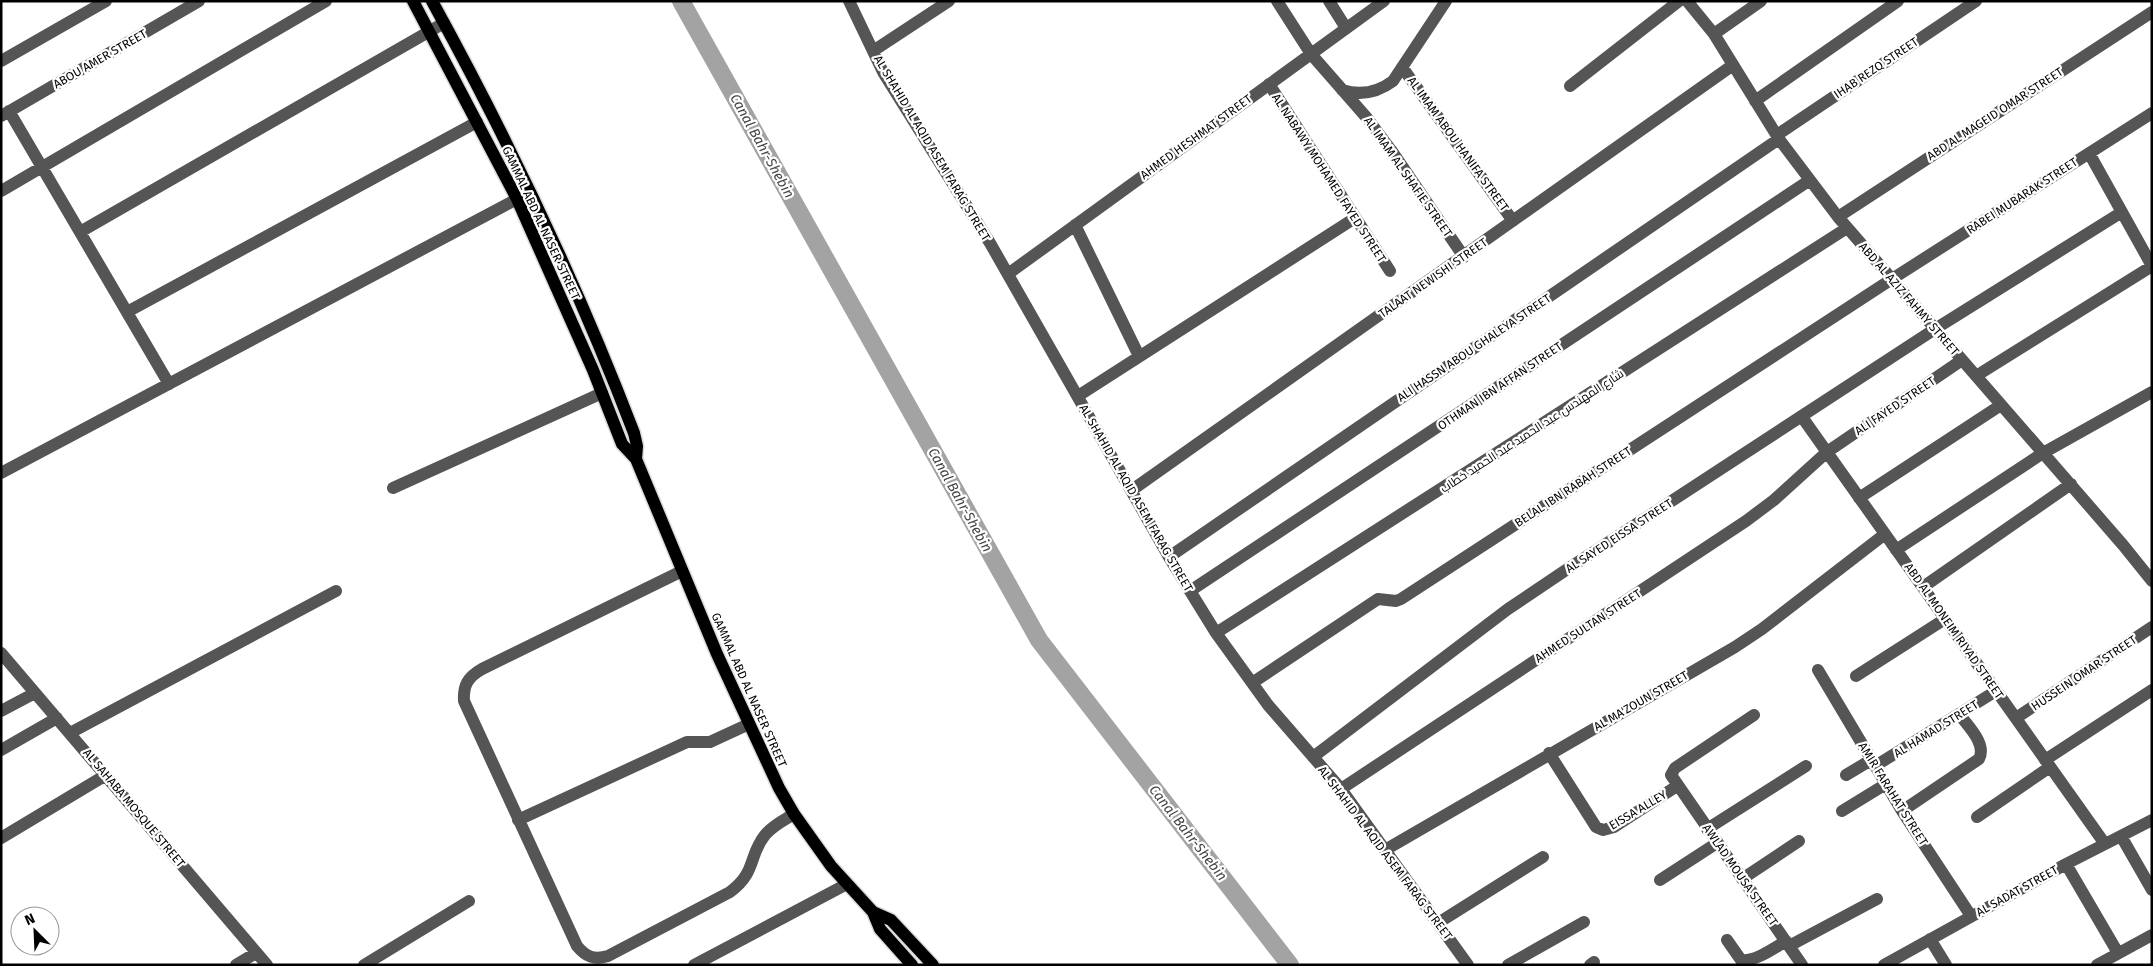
<svg xmlns="http://www.w3.org/2000/svg" width="2153" height="966" font-family="'Fira Sans',Cairo,sans-serif">
	<style>
		.lines { fill: none; stroke-linecap: round; stroke-linejoin: round }
		.canal { stroke: #a3a3a3; stroke-width: 18 }
		.major-casing { stroke: #dbdbdb; stroke-width: 15 }
		.minor { stroke: #555; stroke-width: 12 }
		.major { stroke: #000; stroke-width: 12 }
		.labels { text-anchor: middle; dominant-baseline: central; stroke-width: 4.5; stroke-linejoin: round; paint-order: stroke }
		.street-label { font-size: 12px; fill: #000; stroke: #fff }
		.water-label { font-size: 14px; font-style: italic; fill: #444; stroke: #fff }
	</style>
	<rect width="100%" height="100%" fill="#fff"/>
	<g class="lines">
		<path class="canal" d="M 681,1 L 1039,640 L 1290,965"/>
		<g class="major-casing">
			<path id="major" d="M 413,1 L 517,199 L 593,370 L 622,444 L 636,459 L 717,654 L 779,788 L 794,814 L 831,866 L 873,912 L 880,929 L 912,965
				M 432,1 C 509,141 577,284 634,433 L 637,446 L 636,459
				M 873,912 L 891,920 L 933,965"/>
		</g>
		<path class="minor" d="M 849,1 L 883,72 L 990,243 L 1169,557 L 1216,633 L 1268,705 L 1341,789 L 1468,965
			M 1277,1 L 1311,54 L 1367,118 L 1391,150 L 1464,257
			M 1329,1 L 1346,28
			M 1687,1 L 1714,34 L 1779,139 L 1838,217 L 2123,545 L 2152,581
			M 1714,34 L 1761,1
			M 873,51 L 949,1
			M 1,61 L 106,1
			M 1402,67 L 1513,221
			M 1269,84 L 1390,271
			M 1570,86 L 1679,1
			M 1342,90 C 1361,96 1377,93 1393,81 L 1446,1
			M 1755,101 L 1898,1
			M 9,111 L 169,384
			M 1,116 L 199,1
			M 1777,135 L 1976,1
			M 2089,153 L 2152,266
			M 1,191 L 326,1
			M 1838,217 L 2152,12
			M 1075,225 L 1139,356
			M 80,232 L 444,23
			M 1008,274 L 1384,1
			M 127,312 L 477,122
			M 1976,376 L 2152,266
			M 1078,396 L 1355,218
			M 1802,417 L 2105,844
			M 1,473 L 517,199
			M 393,488 L 602,393
			M 1132,490 L 1733,65
			M 1859,498 L 2001,405
			M 1896,550 L 2043,453 L 2152,392
			M 1169,557 L 1779,139
			M 682,571 L 482,669 C 468,677 463,685 464,701 L 577,946 C 586,957 594,960 608,956 L 730,892 C 757,872 748,856 765,835 C 772,826 784,820 794,814
			M 1923,587 L 2071,484
			M 1190,591 L 1810,180
			M 1216,633 L 1847,228
			M 1,653 L 267,965
			M 1818,670 L 1902,811 L 1971,916
			M 1856,676 L 1945,619
			M 1252,683 L 1378,599 L 1396,601 L 1401,599 L 1892,279 L 2152,113
			M 1,711 L 35,693
			M 1754,715 L 1675,768 L 1671,775 L 1802,965
			M 2016,718 L 2152,627
			M 70,733 L 336,591
			M 1,750 L 57,718
			M 1549,753 L 1596,827 L 1603,830 L 1614,827 L 1677,786
			M 1313,757 L 1508,609 L 1566,570 L 1935,329 L 2122,212
			M 2045,760 L 2152,690
			M 1875,766 L 1996,691
			M 1846,775 L 1871,760
			M 1341,789 L 1746,521 L 1774,500 L 1827,452 L 1962,360
			M 1842,811 L 1886,784
			M 1902,811 L 1979,759 C 1987,744 1968,726 1959,714
			M 1977,817 L 2050,767
			M 518,820 L 687,742 L 710,742 L 749,724
			M 1707,829 L 1806,766
			M 2121,836 L 2152,890
			M 1,838 L 106,775
			M 1385,850 L 1735,647 L 1762,629 L 1885,534
			M 2066,864 L 2118,953
			M 1742,879 L 1799,841
			M 1660,880 L 1717,843
			M 1438,923 L 1543,857
			M 1930,939 L 1946,965
			M 1727,940 L 1741,960 C 1755,962 1774,948 1786,941
			M 1789,946 L 1877,899
			M 236,965 L 256,953
			M 364,965 L 469,901
			M 694,965 L 847,884
			M 1508,965 L 1584,922
			M 1590,965 L 1594,962
			M 1884,965 L 2066,864 L 2152,820
			M 2097,965 L 2152,935"/>
		<use href="#major" class="major"/>
	</g>
	<g class="labels">
		<g class="street-label">
			<text transform="translate(100 59) rotate(-30)">ABOU AMER STREET</text>
			<text transform="translate(1876 68) rotate(-34)">IHAB REZQ STREET</text>
			<text transform="translate(1995 114) rotate(-33)">ABD AL MAGEID OMAR STREET</text>
			<text transform="translate(1196 137) rotate(-36)">AHMED HESHMAT STREET</text>
			<text transform="translate(1458 144) rotate(54)">AL IMAM ABOU HANIFA STREET</text>
			<text transform="translate(932 148) rotate(59)">AL SHAHID AL AQID ASEM FARAG STREET</text>
			<text transform="translate(1408 177) rotate(55)">AL IMAM AL SHAFIE STREET</text>
			<text transform="translate(1329 178) rotate(57)">AL NABAWY MOHAMED FAYED STREET</text>
			<text transform="translate(2022 196) rotate(-33)">RABEI MUBARAK STREET</text>
			<text transform="translate(541 223) rotate(65)">GAMMAL ABD AL NASER STREET</text>
			<text transform="translate(1433 278) rotate(-35)">TALAAT NEWISHI STREET</text>
			<text transform="translate(1909 299) rotate(49)">ABD AL AZIZ FAHMY STREET</text>
			<text transform="translate(1474 348) rotate(-34)">ALI HASSN ABOU GHALEYA STREET</text>
			<text transform="translate(1500 386) rotate(-34)">OTHMAN IBN AFFAN STREET</text>
			<text transform="translate(1895 406) rotate(-34)">ALI FAYED STREET</text>
			<text transform="translate(1532 431) rotate(-33)">شارع المهندس عبد الحميد عبد الحميد خطاب</text>
			<text transform="translate(1573 487) rotate(-33)">BELAL IBN RABAH STREET</text>
			<text transform="translate(1136 498) rotate(60)">AL SHAHID AL AQID ASEM FARAG STREET</text>
			<text transform="translate(1619 536) rotate(-33)">AL SAYED EISSA STREET</text>
			<text transform="translate(1588 626) rotate(-33)">AHMED SULTAN STREET</text>
			<text transform="translate(1954 631) rotate(55)">ABD AL MONEIM RIYAD STREET</text>
			<text transform="translate(2084 673) rotate(-34)">HUSSEIN OMAR STREET</text>
			<text transform="translate(749 690) rotate(66)">GAMMAL ABD AL NASER STREET</text>
			<text transform="translate(1641 701) rotate(-30)">AL MA'ZOUN STREET</text>
			<text transform="translate(1936 729) rotate(-32)">AL HAMAD STREET</text>
			<text transform="translate(1893 794) rotate(58)">AMIR FARAHAT STREET</text>
			<text transform="translate(134 808) rotate(50)">AL SAHABA MOSQUE STREET</text>
			<text transform="translate(1638 810) rotate(-31)">EISSA ALLEY</text>
			<text transform="translate(1385 853) rotate(53)">AL SHAHID AL AQID ASEM FARAG STREET</text>
			<text transform="translate(1740 875) rotate(55)">AWLAD MOUSA STREET</text>
			<text transform="translate(2017 891) rotate(-29)">AL SADAT STREET</text>
		</g>
		<g class="water-label">
			<text transform="translate(762 146) rotate(61)">Canal Bahr-Shebin</text>
			<text transform="translate(960 500) rotate(61)">Canal Bahr-Shebin</text>
			<text transform="translate(1188 833) rotate(52)">Canal Bahr-Shebin</text>
		</g>
	</g>
	<rect width="2153" height="966" fill="none" stroke="#000000" stroke-width="5"/>
	<g transform="translate(35 931) rotate(336)"><circle r="24" fill="#ffffff" stroke="#999999"/>
	<path d="M0-4L9 19L0 12L-9 19Z" fill="#000000"/>
	<text y="-8" font-size="14" font-weight="bold" text-anchor="middle" fill="#000000">N</text>
	</g>
</svg>
